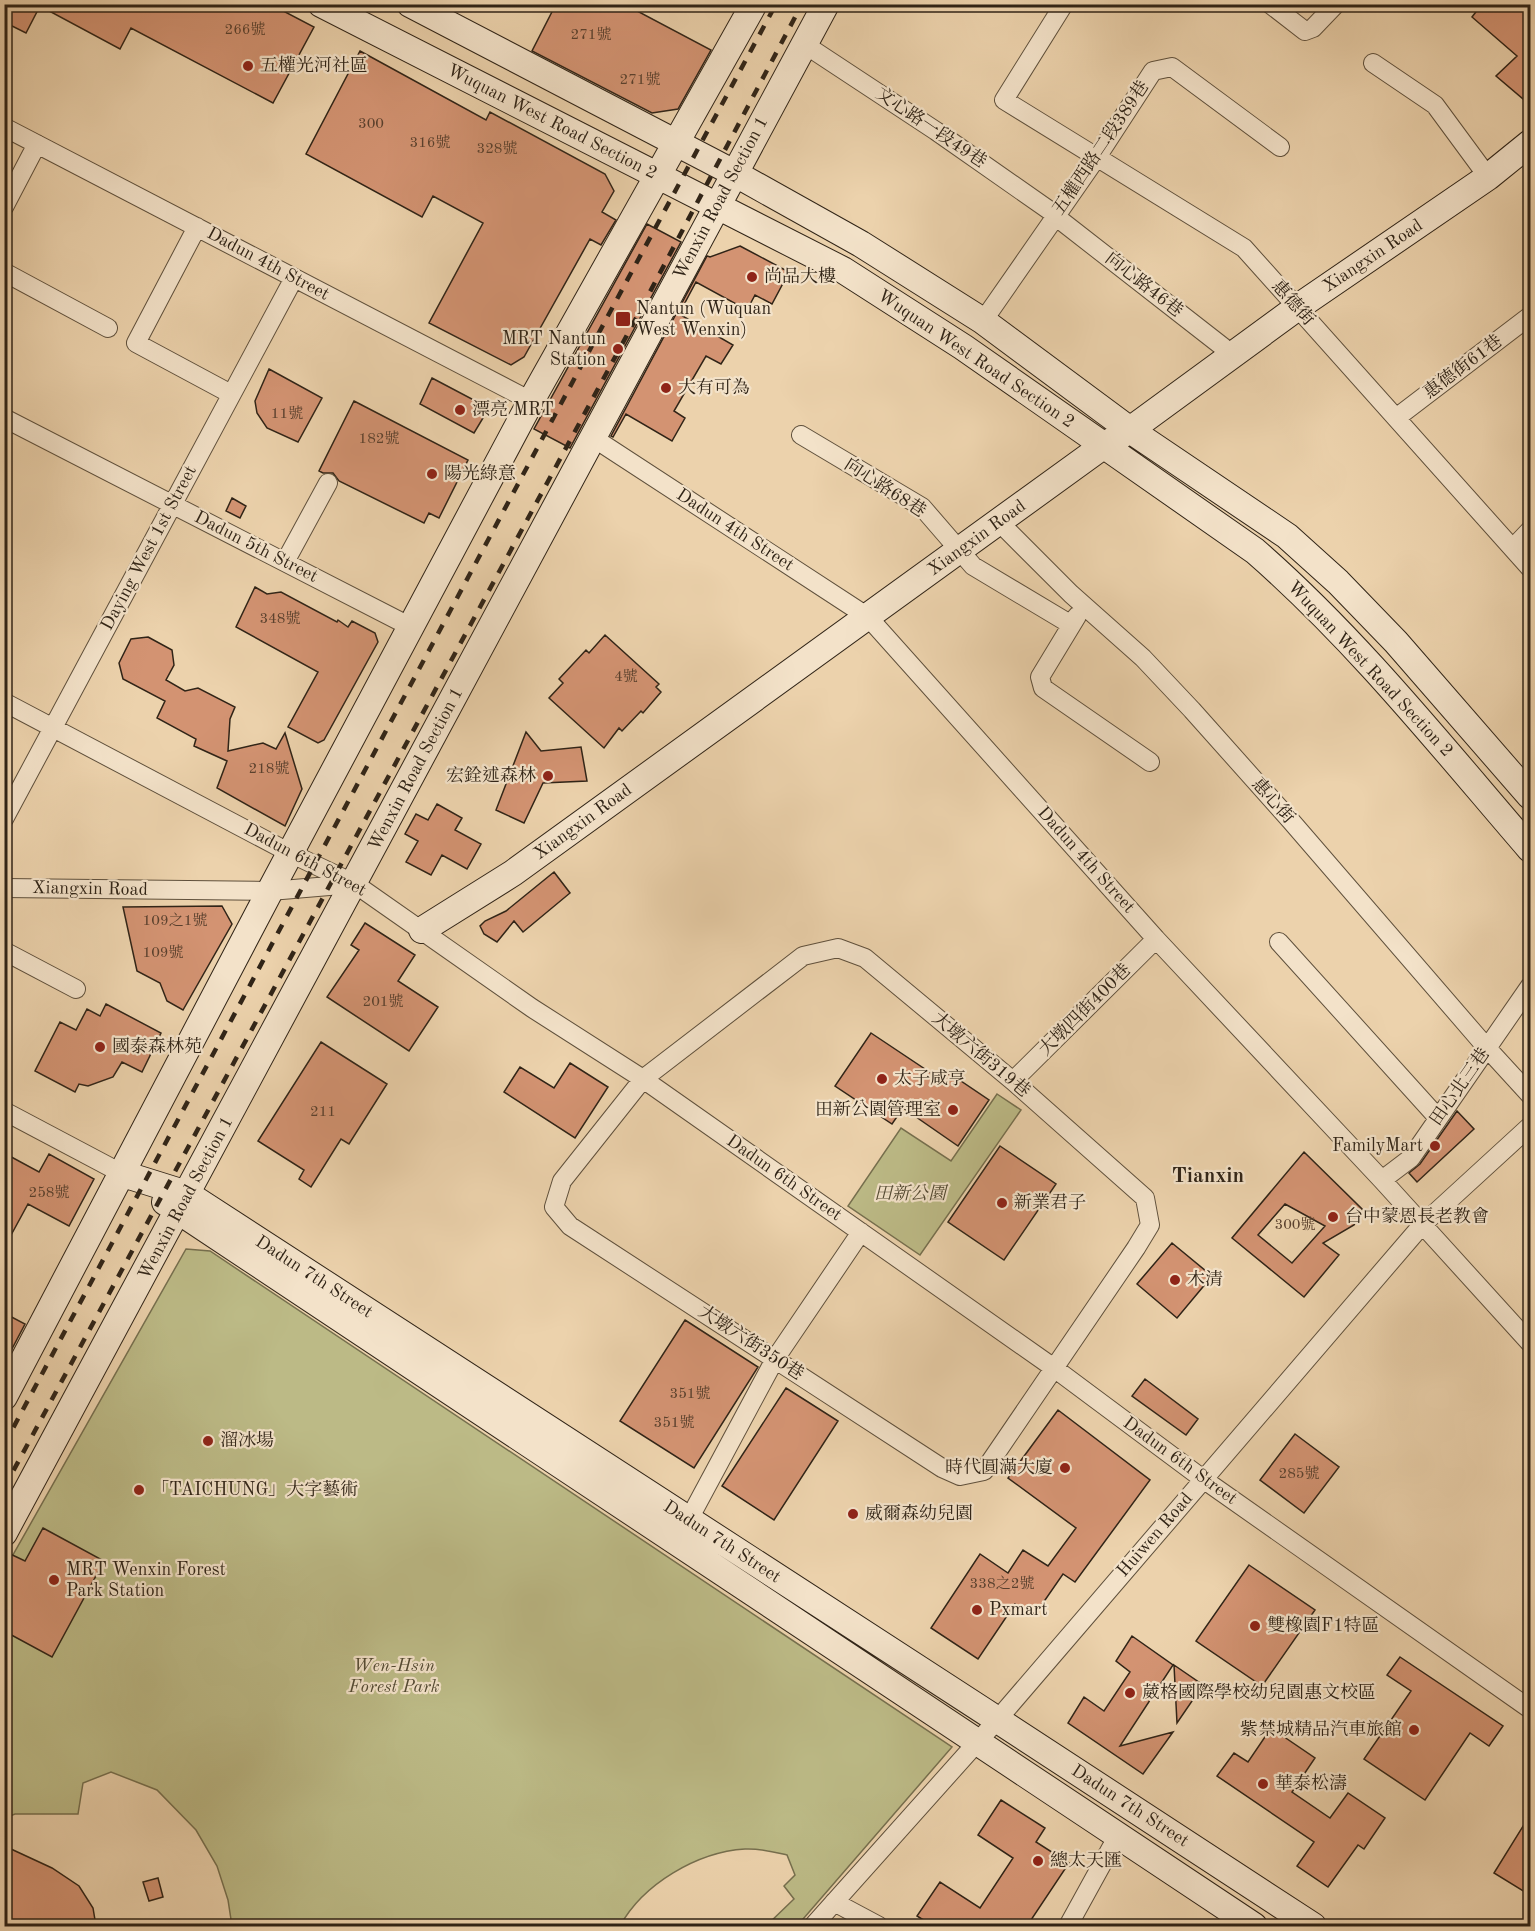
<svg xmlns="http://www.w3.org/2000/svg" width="1535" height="1931" font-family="'Old Standard TT','Noto Serif TC',serif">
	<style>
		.green { fill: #bcba86; stroke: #766f4e; stroke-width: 1.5 }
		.building { fill: #d39372; stroke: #302417; stroke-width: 1.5; fill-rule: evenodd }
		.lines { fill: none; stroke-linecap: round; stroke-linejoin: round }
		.street-casing { stroke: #5f503c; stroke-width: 20 }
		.secondary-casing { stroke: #302417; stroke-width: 28 }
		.street { stroke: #f3e2c9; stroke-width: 18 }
		.secondary { stroke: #f3e2c9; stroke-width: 26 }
		.rail { stroke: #302417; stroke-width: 4.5; stroke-dasharray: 10 10; stroke-linecap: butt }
		.poi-dot { fill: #8f2418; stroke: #f3e2c9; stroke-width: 2 }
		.labels { text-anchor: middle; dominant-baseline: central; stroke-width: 4.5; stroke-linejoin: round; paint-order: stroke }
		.number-label { font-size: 15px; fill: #59402e }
		.poi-label { font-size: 18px; fill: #302417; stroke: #f3e2c9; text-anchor: start }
		.street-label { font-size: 18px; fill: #302417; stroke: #f3e2c9 }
		.park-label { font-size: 18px; font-style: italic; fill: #534a33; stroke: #f3e2c9 }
		.quarter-label { font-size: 21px; font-weight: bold; fill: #302417; stroke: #f3e2c9 }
	</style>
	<rect width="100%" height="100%" fill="#ecd2ac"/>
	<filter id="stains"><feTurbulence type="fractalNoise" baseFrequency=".00333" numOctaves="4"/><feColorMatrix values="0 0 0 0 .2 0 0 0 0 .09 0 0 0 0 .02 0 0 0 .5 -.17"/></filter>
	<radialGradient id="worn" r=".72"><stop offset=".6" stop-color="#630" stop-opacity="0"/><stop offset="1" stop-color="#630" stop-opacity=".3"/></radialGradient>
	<path class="green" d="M 997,1094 L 1021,1110 L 920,1255 L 848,1206 L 901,1128 L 951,1161 Z
		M 186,1249 L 210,1251 L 952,1747 L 797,1926 L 766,1926 L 794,1899 L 784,1886 L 795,1875 L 787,1855 C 774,1852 759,1848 745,1849 C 697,1852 643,1884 620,1926 L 232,1926 L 228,1900 L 217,1866 L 196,1830 L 157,1790 L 111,1772 L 83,1783 L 78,1814 L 15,1814 L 5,1818 L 5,1569 Z"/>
	<path class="building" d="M 4,4 L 270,4 L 314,27 L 273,103 L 131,28 L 120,49 L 40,6 L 26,33 L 4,22 Z
		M 556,4 L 624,4 L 711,50 L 678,109 L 652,113 L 532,51 Z
		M 1482,4 L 1522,4 L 1530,12 L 1530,105 L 1496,76 L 1517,56 L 1472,17 Z
		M 360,51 L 486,120 L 490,112 L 605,174 L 614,191 L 602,212 L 616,220 L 601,245 L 590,239 L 524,357 L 511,365 L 429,323 L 483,223 L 433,196 L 422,217 L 306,154 Z
		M 647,224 L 681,242 L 570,448 L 534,429 Z
		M 740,246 L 789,272 L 772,304 L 755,295 L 747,310 L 696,282 L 679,314 L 733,345 L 721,364 L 706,356 L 674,411 L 685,418 L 672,441 L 626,414 L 613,437 L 611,436 L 707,256 L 710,257 Z
		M 269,369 L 322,398 L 298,442 L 267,428 L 257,413 L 255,401 Z
		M 432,378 L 489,408 L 474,433 L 420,404 Z
		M 354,401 L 468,460 L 439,518 L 429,513 L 424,523 L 339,481 L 333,473 L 323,473 L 319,471 Z
		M 232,498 L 246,506 L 240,518 L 226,511 Z
		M 255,587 L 267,594 L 281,592 L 337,622 L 338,620 L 348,627 L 352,621 L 375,633 L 378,642 L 324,740 L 318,743 L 288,727 L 318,672 L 236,627 Z
		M 605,635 L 659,684 L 656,687 L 661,692 L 643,713 L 641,711 L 622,731 L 619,728 L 604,748 L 549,698 L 563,683 L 559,679 L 586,650 L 589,653 Z
		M 148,637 L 172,650 L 174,665 L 166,680 L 185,691 L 198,688 L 235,707 L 230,719 L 228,751 L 263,743 L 276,749 L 285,733 L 302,789 L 285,826 L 217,788 L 227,761 L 194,746 L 196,739 L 157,718 L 165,701 L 123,679 L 119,663 L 131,639 Z
		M 526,732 L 541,751 L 581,747 L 587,781 L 543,783 L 524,823 L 496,810 Z
		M 437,804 L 462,818 L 455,830 L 481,844 L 467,869 L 442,855 L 431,875 L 406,862 L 418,841 L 405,834 L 416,814 L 428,820 Z
		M 554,872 L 570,893 L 523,932 L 514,921 L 497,942 L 484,934 L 480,926 L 485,921 L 506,911 Z
		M 222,906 L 232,924 L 183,1010 L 167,1001 L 160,983 L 137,971 L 123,907 Z
		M 365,923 L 415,955 L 398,981 L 438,1007 L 409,1051 L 327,997 L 359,950 L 351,945 Z
		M 106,1004 L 161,1033 L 142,1072 L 122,1062 L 113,1077 L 88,1086 L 79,1084 L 75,1092 L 35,1071 L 60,1022 L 76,1030 L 87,1009 L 100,1016 Z
		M 871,1033 L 943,1081 L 949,1073 L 989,1100 L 958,1146 L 903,1108 L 892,1124 L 835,1086 Z
		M 321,1042 L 387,1084 L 349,1144 L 341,1139 L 311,1187 L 299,1179 L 304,1170 L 258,1141 Z
		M 570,1063 L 608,1087 L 575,1138 L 504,1092 L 520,1067 L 554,1088 Z
		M 1457,1111 L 1474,1129 L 1417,1182 L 1409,1173 L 1420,1164 Z
		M 1000,1146 L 1056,1184 L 1004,1260 L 948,1222 Z
		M 1304,1152 L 1362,1209 L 1354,1225 L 1323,1243 L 1339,1255 L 1304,1297 L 1232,1238 ZM 1285,1204 L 1325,1226 L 1292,1263 L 1258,1235 Z
		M 4,1153 L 39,1172 L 49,1154 L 94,1179 L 69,1226 L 28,1204 L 4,1248 Z
		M 1172,1243 L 1212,1276 L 1177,1318 L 1137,1284 Z
		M 4,1313 L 25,1324 L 4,1364 Z
		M 685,1320 L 758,1367 L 694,1468 L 620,1421 Z
		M 1145,1379 L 1198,1419 L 1186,1435 L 1132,1396 Z
		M 786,1388 L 838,1421 L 774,1520 L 722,1486 Z
		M 1058,1410 L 1150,1480 L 1075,1582 L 1063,1574 L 1034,1616 L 1015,1604 L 978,1659 L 931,1628 L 980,1554 L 1008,1573 L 1023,1550 L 1048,1566 L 1076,1528 L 1008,1478 Z
		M 1295,1434 L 1339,1467 L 1304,1513 L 1260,1480 Z
		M 43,1528 L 104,1561 L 52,1657 L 4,1631 L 4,1551 L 25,1561 Z
		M 1249,1565 L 1315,1610 L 1262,1686 L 1196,1641 Z
		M 1132,1636 L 1173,1665 L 1120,1746 L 1173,1732 L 1143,1774 L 1068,1723 L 1084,1697 L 1104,1711 L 1130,1672 L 1116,1661 Z
		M 1400,1657 L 1503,1726 L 1489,1746 L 1470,1733 L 1425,1800 L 1364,1759 L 1411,1691 L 1387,1675 Z
		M 1174,1665 L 1203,1685 L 1177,1723 Z
		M 1271,1728 L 1315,1758 L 1292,1792 L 1330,1818 L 1348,1793 L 1385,1818 L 1364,1849 L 1358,1845 L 1328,1887 L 1297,1866 L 1314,1842 L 1217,1776 L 1234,1753 L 1248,1762 Z
		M 1001,1800 L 1045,1828 L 1036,1842 L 1069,1863 L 1027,1926 L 933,1926 L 917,1916 L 940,1882 L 980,1908 L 1013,1858 L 978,1835 Z
		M 1530,1815 L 1530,1895 L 1494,1873 Z
		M 11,1849 L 52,1868 L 79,1886 L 93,1908 L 96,1926 L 4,1926 L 4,1853 Z
		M 158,1878 L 163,1897 L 149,1901 L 143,1882 Z"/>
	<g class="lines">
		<g class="street-casing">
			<path id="street" d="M 1064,4 L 1004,100 L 1244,248 L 1530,568
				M 1270,4 L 1305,31 L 1313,28 L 1336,4
				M 804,44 L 936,131 L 1056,215
				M 1373,63 L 1435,105 L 1488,177
				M 4,127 L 531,401
				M 4,207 L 37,144
				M 1055,216 L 1232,354
				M 197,227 L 136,343 L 231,394
				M 4,272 L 108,328
				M 983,321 L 1097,157 L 1153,71 L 1172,67 L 1280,147
				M 4,418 L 411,627
				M 1396,418 L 1530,316
				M 801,435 L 922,507 L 973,566 L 1070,624
				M 592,437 L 868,617 L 1156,939 L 1382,1180 L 1530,1343
				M 999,522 L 1071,594 L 1143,658 L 1192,710 L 1291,821 L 1487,1048 L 1530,1095
				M 1513,548 L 1530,530
				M 285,562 L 328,483
				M 1077,616 L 1040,677 L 1043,688 L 1150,762
				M 4,702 L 292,854 L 355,884 L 532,1008 L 643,1079 L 1054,1368 L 1203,1479 L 1530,1709
				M 4,819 L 294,278
				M 4,888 L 270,891 L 353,884
				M 1279,942 L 1438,1118
				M 838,948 L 865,958 L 1013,1081 L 1145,1198 L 1150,1225 L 1136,1248 L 984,1471 L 960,1476 L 942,1468 L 570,1226 L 554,1207 L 562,1181 L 643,1079 L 803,956 Z
				M 4,951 L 76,989
				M 1013,1081 L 1156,939
				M 4,1111 L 123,1174
				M 1382,1180 L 1411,1158 L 1530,986
				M 688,1521 L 775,1359 L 861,1232
				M 834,1902 L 879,1926
				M 813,1926 L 998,1719 L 1422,1225 L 1530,1126
				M 1068,1926 L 1117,1837"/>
		</g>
		<g class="secondary-casing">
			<path id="secondary" d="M 321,4 L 843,270 L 963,347 L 1255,551 C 1357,640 1442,747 1530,849
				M 410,4 L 734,173 L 861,244 L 983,321 L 1130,430 L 1287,536 L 1338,582 L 1396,642 L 1530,796
				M 422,930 L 513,873 L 1103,446 L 1130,430 L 1298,307 L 1488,177 L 1530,143
				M 123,1174 L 187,1194 C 562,1439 939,1680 1313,1926
				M 165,1202 L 1254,1926
				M 4,1397 L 270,891 L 531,401 L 754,4
				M 4,1533 L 826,4"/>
		</g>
		<use href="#street" class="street"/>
		<use href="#secondary" class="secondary"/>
		<path class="rail" d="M 4,1445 L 610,312 L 776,4
			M 4,1488 L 633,324 L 802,4"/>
	</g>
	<g class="poi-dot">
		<circle cx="248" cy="66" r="6"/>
		<circle cx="752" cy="277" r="6"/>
		<rect x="615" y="311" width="16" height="16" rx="3"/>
		<circle cx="618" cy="349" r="6"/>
		<circle cx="666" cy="388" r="6"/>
		<circle cx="460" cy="410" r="6"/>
		<circle cx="432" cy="474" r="6"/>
		<circle cx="548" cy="776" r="6"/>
		<circle cx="100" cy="1047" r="6"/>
		<circle cx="882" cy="1079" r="6"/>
		<circle cx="953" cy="1110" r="6"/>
		<circle cx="1435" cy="1146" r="6"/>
		<circle cx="1002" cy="1203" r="6"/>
		<circle cx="1333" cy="1217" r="6"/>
		<circle cx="1175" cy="1280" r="6"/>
		<circle cx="208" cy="1441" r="6"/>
		<circle cx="1065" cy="1468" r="6"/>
		<circle cx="139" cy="1490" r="6"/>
		<circle cx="853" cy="1514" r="6"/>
		<circle cx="54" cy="1580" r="6"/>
		<circle cx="977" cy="1610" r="6"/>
		<circle cx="1255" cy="1626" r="6"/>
		<circle cx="1130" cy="1693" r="6"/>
		<circle cx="1414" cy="1730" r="6"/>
		<circle cx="1263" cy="1784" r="6"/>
		<circle cx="1038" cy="1861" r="6"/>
	</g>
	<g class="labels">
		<g class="number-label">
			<text x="245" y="30">266號</text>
			<text x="591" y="35">271號</text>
			<text x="640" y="80">271號</text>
			<text x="371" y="124">300</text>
			<text x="430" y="143">316號</text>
			<text x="497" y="149">328號</text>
			<text x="287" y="414">11號</text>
			<text x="379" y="439">182號</text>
			<text x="280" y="619">348號</text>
			<text x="626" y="677">4號</text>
			<text x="269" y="769">218號</text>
			<text x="175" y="921">109之1號</text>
			<text x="163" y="953">109號</text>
			<text x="383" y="1002">201號</text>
			<text x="323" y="1112">211</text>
			<text x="49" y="1193">258號</text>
			<text x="1295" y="1225">300號</text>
			<text x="690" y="1394">351號</text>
			<text x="674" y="1423">351號</text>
			<text x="1299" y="1474">285號</text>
			<text x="1002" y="1584">338之2號</text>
		</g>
		<g class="poi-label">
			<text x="260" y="66">五權光河社區</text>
			<text x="764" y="277">尚品大樓</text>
			<text x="636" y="309">Nantun (Wuquan<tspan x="636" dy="21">West Wenxin)</tspan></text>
			<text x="606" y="339" text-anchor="end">MRT Nantun<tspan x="606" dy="21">Station</tspan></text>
			<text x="678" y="388">大有可為</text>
			<text x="472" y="410">漂亮 MRT</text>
			<text x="444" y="474">陽光綠意</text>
			<text x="536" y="776" text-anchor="end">宏銓述森林</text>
			<text x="112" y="1047">國泰森林苑</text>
			<text x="894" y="1079">太子咸亨</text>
			<text x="941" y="1110" text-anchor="end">田新公園管理室</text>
			<text x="1423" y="1146" text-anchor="end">FamilyMart</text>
			<text x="1014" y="1203">新業君子</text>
			<text x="1345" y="1217">台中蒙恩長老教會</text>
			<text x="1187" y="1280">木清</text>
			<text x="220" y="1441">溜冰場</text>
			<text x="1053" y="1468" text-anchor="end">時代圓滿大廈</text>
			<text x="151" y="1490">「TAICHUNG」大字藝術</text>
			<text x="865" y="1514">威爾森幼兒園</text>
			<text x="66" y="1570">MRT Wenxin Forest<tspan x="66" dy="21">Park Station</tspan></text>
			<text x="989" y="1610">Pxmart</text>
			<text x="1267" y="1626">雙橡園F1特區</text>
			<text x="1142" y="1693">葳格國際學校幼兒園惠文校區</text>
			<text x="1402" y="1730" text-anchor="end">紫禁城精品汽車旅館</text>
			<text x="1275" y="1784">華泰松濤</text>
			<text x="1050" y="1861">總太天匯</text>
		</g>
		<g class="street-label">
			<text transform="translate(552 122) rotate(27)">Wuquan West Road Section 2</text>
			<text transform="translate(931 128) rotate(34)">文心路一段49巷</text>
			<text transform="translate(1101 148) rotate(-56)">五權西路二段389巷</text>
			<text transform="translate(721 198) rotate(-62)">Wenxin Road Section 1</text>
			<text transform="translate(1373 256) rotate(-34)">Xiangxin Road</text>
			<text transform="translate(268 264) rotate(28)">Dadun 4th Street</text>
			<text transform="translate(1144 285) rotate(38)">向心路46巷</text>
			<text transform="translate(1293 303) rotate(48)">惠德街</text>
			<text transform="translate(976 359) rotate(34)">Wuquan West Road Section 2</text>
			<text transform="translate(1463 367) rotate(-37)">惠德街61巷</text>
			<text transform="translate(885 488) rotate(33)">向心路68巷</text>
			<text transform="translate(735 530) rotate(33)">Dadun 4th Street</text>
			<text transform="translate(977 538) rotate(-36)">Xiangxin Road</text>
			<text transform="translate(256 547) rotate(27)">Dadun 5th Street</text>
			<text transform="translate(149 548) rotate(-62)">Daying West 1st Street</text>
			<text transform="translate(1370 669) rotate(47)">Wuquan West Road Section 2</text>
			<text transform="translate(416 769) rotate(-62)">Wenxin Road Section 1</text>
			<text transform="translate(1273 801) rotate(48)">惠心街</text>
			<text transform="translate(583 822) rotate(-36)">Xiangxin Road</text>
			<text transform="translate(305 860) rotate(28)">Dadun 6th Street</text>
			<text transform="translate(1086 860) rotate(48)">Dadun 4th Street</text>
			<text transform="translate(90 889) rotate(1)">Xiangxin Road</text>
			<text transform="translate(1085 1010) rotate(-45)">大墩四街400巷</text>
			<text transform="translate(981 1055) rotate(40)">大墩六街319巷</text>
			<text transform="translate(1460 1087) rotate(-55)">田心北三巷</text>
			<text transform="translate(784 1178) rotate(35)">Dadun 6th Street</text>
			<text transform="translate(186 1198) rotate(-62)">Wenxin Road Section 1</text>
			<text transform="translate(314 1277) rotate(33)">Dadun 7th Street</text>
			<text transform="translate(751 1343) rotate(33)">大墩六街350巷</text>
			<text transform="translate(1180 1461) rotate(36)">Dadun 6th Street</text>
			<text transform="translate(1155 1535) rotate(-49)">Huiwen Road</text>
			<text transform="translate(722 1542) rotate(33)">Dadun 7th Street</text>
			<text transform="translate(1130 1806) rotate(33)">Dadun 7th Street</text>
		</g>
		<g class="park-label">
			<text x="910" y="1194">田新公園</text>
			<text x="394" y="1666">Wen-Hsin<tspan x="394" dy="21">Forest Park</tspan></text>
		</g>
		<g class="quarter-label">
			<text x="1208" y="1176">Tianxin</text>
		</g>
	</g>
	<rect width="1535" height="1931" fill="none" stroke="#ecd2ac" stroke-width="24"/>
	<rect x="6" y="6" width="1523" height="1919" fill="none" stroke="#302417" stroke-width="3"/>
	<rect x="12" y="12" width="1511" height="1907" fill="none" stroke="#302417" stroke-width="1.5"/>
	<rect width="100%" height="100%" filter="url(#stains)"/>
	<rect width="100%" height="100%" fill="url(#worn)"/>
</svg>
